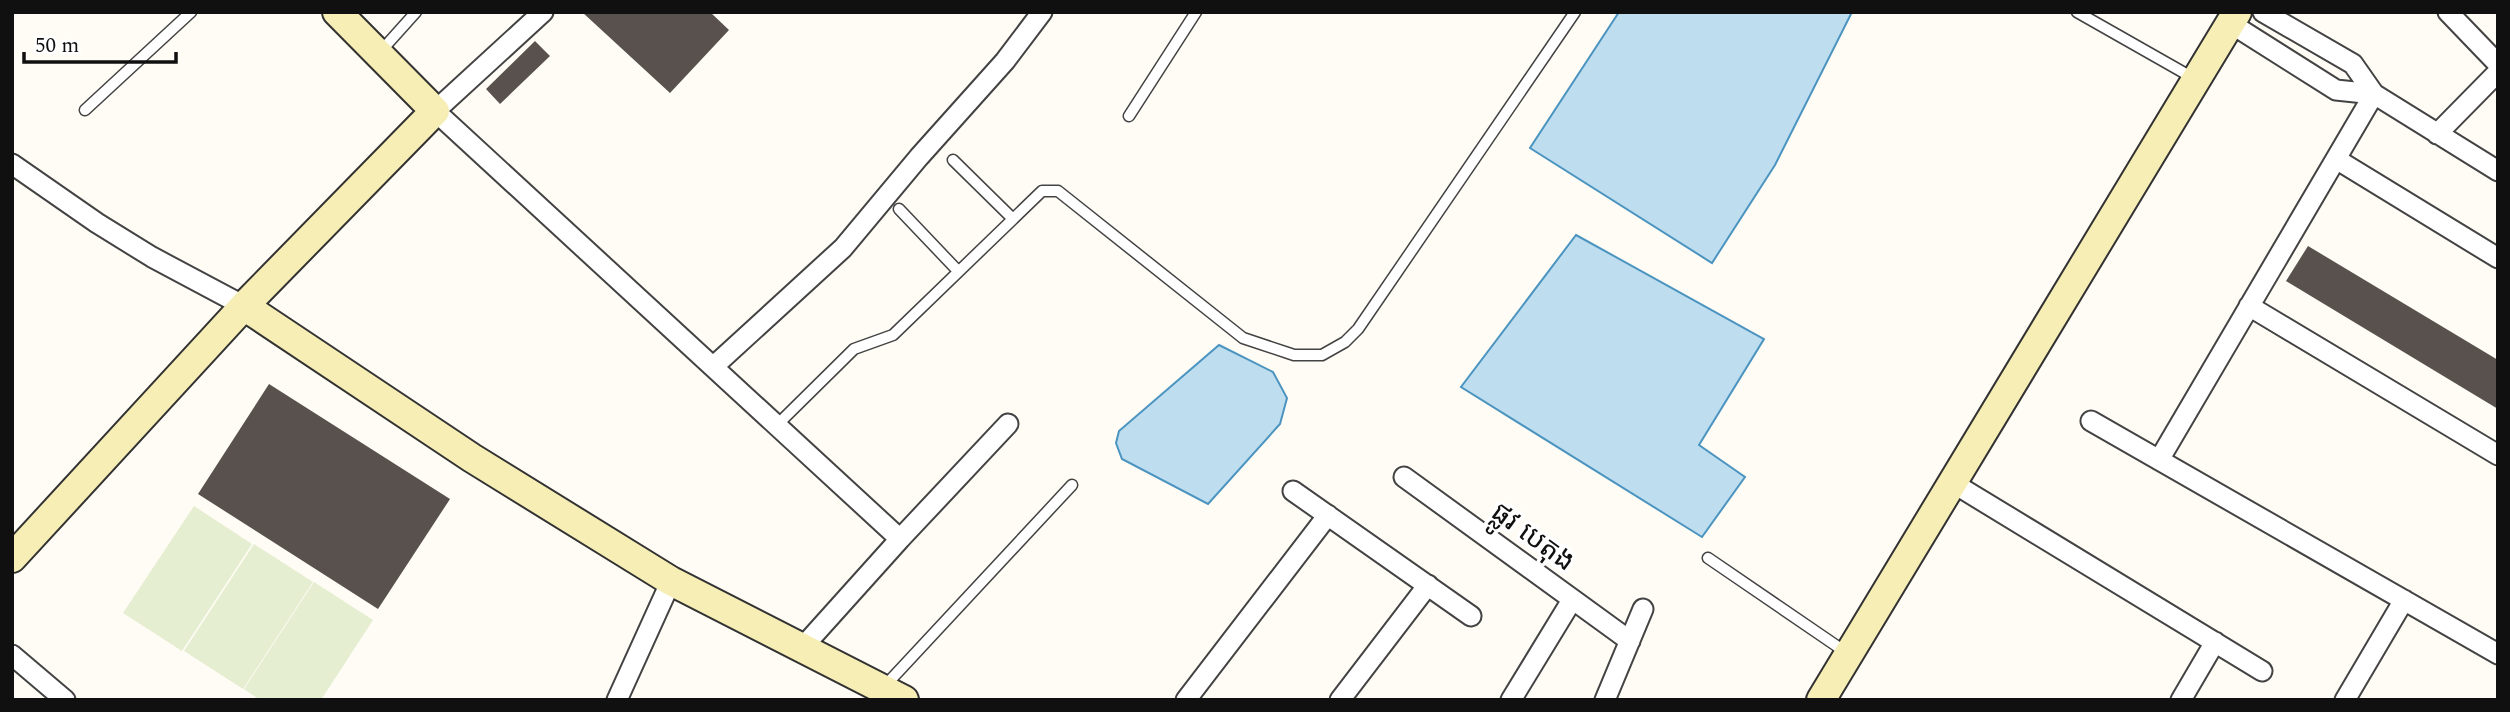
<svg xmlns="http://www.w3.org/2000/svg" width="2510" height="712" font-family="Spectral,'Noto Sans Khmer',serif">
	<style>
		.pitch { fill: #e5eed1 }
		.water { fill: #bedef0; stroke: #4c94c0; stroke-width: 2 }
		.building { fill: #58514d }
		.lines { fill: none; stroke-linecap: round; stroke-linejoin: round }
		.lane-casing { stroke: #434343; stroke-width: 13 }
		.street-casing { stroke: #434343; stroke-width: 23 }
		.secondary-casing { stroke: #323232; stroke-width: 32 }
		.lane { stroke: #fff; stroke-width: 10 }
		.street { stroke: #fff; stroke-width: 19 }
		.secondary { stroke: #f7eeb6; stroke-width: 28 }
		.labels { text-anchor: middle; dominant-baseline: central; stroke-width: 7; stroke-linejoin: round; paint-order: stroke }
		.street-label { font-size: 28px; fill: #101010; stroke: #fff }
	</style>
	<rect width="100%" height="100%" fill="#fefcf4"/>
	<path class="pitch" d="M 194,506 L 252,544 L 182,651 L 123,613 Z
		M 254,544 L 313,582 L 243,689 L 184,651 Z
		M 314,582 L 373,620 L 321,700 L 260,700 L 244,689 Z"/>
	<path class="water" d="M 1619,12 L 1852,12 L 1775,165 L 1712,263 L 1530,148 Z
		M 1576,235 L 1764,339 L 1699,445 L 1745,477 L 1702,537 L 1461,387 Z
		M 1219,345 L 1273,372 L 1287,398 L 1280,424 L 1208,504 L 1122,459 L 1116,443 L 1119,431 Z"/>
	<path class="building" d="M 582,12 L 710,12 L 729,30 L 670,93 Z
		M 535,41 L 550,56 L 500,104 L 486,89 Z
		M 2308,246 L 2498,360 L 2498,409 L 2286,281 Z
		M 269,384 L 450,499 L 378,609 L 198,494 Z"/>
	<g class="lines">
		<g class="lane-casing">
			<path id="lane" d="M 2077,12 L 2195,79
				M 381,51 L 416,12
				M 85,110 L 191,12
				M 1129,116 L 1196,12
				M 953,160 L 1012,218
				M 899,209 L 958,271
				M 777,425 L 854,349 L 893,335 L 1042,191 L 1058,191 L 1243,338 L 1294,355 L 1322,355 L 1345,342 L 1358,329 L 1575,12
				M 1708,558 L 1847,653
				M 883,688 L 1072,485"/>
		</g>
		<g class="street-casing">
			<path id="street" d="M 543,12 L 435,111 L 900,539 L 802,648
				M 2263,12 L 2353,64 L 2374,94 L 2498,171
				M 2448,12 L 2498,64
				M 2230,23 L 2336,90 L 2374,94
				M 2437,134 L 2498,72
				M 2336,159 L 2498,258
				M 12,164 L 97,223 L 152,257 L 244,306
				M 2249,306 L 2498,455
				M 714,366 L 843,248 L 919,157 L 1005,61 L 1042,12
				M 2091,421 L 2498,654
				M 2159,460 L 2374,94
				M 1404,477 L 1630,641
				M 1953,483 L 2262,671
				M 1293,491 L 1471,616
				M 900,539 L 1008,424
				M 12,655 L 65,700
				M 617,700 L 671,581
				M 1186,700 L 1328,515
				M 1340,700 L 1428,585
				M 1511,700 L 1572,600
				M 1605,700 L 1643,609
				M 2181,700 L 2215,642
				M 2345,700 L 2404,600"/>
		</g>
		<g class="secondary-casing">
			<path id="secondary" d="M 244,306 L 472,458 L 671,581 L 904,700
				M 12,558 L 244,306 L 435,111 L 337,12
				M 1821,700 L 2237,12"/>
		</g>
		<use href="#lane" class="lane"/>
		<use href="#street" class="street"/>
		<use href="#secondary" class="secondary"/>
	</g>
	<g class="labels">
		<g class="street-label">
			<text transform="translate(1533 537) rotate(36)">ផ្លូវ បេតុង</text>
		</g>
	</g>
	<rect width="2510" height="712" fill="none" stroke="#101010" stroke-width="28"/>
	<path d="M24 52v10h152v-10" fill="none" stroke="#101010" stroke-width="3.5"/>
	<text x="35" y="52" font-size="21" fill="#101010" stroke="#ffffff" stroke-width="5" paint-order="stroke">50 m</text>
</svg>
